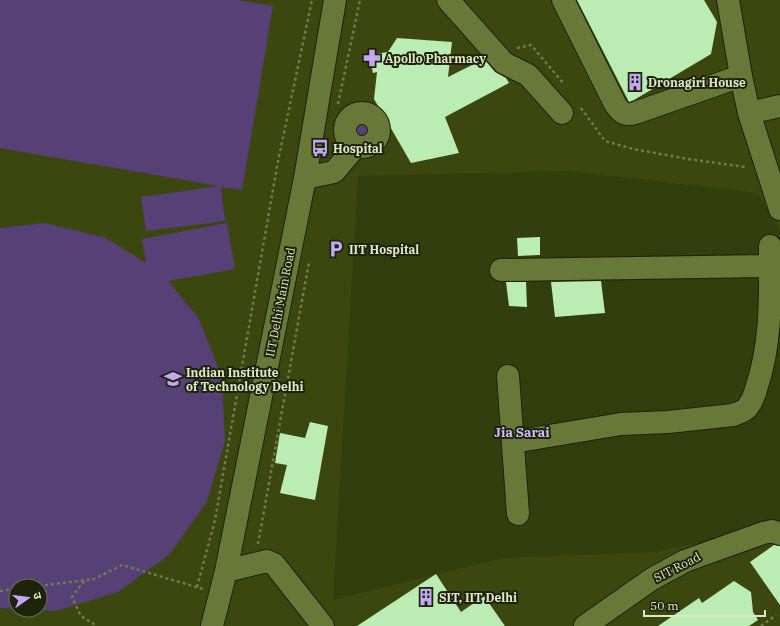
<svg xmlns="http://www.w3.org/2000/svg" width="780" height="626" font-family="'IBM Plex Serif','Noto Sans Devanagari',serif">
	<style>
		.built { fill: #3b470f; fill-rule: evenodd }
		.green { fill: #564076 }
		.building { fill: #bbecb4 }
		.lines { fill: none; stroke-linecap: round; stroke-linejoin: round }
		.minor-casing { stroke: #1c2403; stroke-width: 24 }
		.path { stroke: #707a4f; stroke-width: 2.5; stroke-dasharray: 3 3; stroke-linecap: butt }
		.minor { stroke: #677838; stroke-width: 22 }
		.labels { text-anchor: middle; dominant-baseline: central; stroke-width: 4; stroke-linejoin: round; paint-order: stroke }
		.poi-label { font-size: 12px; font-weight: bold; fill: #dee8c7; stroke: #1d2309; text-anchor: start }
		.street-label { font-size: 12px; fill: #dee8c7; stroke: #1d2309 }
		.neighbourhood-label { font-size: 13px; font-weight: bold; fill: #d3bff7; stroke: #1d2309 }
	</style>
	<rect width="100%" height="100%" fill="#333e0d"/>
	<path class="built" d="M 0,0 L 780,0 L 780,231 L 758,193 L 569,171 L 358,176 L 333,600 L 503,558 L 653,552 L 780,527 L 780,626 L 0,626 ZM 16,586 L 40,586 L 40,610 L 16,610 Z"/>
	<path class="green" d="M 0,0 L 238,0 L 273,6 L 242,190 L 221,187 L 225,221 L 146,231 L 141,197 L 219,186 L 0,148 Z
		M352 130a10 10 0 1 1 20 0a10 10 0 1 1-20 0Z
		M 45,223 L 106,238 L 146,263 L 142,239 L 227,223 L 235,269 L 168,281 L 199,319 L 222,378 L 225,441 L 207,501 L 170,554 L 118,592 L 56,611 L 40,610 L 40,586 L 16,586 L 16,609 L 0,608 L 0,228 Z"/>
	<path class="building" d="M 577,0 L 704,0 L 717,22 L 711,54 L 634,100 L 629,102 Z
		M 397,38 L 452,42 L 448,77 L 484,59 L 495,72 L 506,78 L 509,83 L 445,117 L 459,153 L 411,163 L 374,99 L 377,72 L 373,73 L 369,55 L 388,52 Z
		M 540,237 L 540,255 L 518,256 L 517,238 Z
		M 601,281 L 605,313 L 555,317 L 551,282 Z
		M 506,282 L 526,282 L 527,307 L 509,306 Z
		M 310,422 L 328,426 L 315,500 L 280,493 L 287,465 L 275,463 L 280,433 L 305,438 Z
		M 774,545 L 780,546 L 780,605 L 750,562 Z
		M 436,574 L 461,612 L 484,596 L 505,626 L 357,626 Z
		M 734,581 L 751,592 L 753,612 L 758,620 L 749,626 L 658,626 L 699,598 L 702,603 Z"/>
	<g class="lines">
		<g class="minor-casing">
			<path id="minor" d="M 448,0 L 504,63 L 528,75 L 562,113
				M 563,0 L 615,104 C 621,113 625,116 635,113 L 741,76
				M 728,0 L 741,76 L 749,113 L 780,209
				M 749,113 L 780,106
				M345 130a17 17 0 1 1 34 0a17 17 0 1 1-34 0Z
				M 305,178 L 334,172 L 356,146
				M 501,270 L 770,266
				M 508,376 L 518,514
				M 513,442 L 621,424 L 668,422 L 733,415 C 738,413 743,412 747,408 C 752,402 755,394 757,386 C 772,341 770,293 770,246
				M 226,571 L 267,561 L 274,564 L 323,626
				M 212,626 L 226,571 L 305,178 L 335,0
				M 585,626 L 652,579 L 685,561 L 763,533 L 772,531 L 780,534"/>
		</g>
		<path class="path" d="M 517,48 L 531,45 L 564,84
			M 338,104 L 360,0
			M 581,108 L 605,141 L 633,149 L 688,159 L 745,167 L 746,168
			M 258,544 L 309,262
			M 84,581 L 72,597 L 81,616 L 97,626
			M 39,586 L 94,579 L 122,565 L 203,589
			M 197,587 L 215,520 L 278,161 L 312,0
			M 0,591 L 16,589
			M 761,626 L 776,615"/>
		<use href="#minor" class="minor"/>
	</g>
	<defs>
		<g id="pharmacy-bare" transform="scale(1.38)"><path d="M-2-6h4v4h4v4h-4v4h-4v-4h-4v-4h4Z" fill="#c4a7f1" stroke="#1d2309" stroke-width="2.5" paint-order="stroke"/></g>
		<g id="building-bare" transform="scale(1.38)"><path d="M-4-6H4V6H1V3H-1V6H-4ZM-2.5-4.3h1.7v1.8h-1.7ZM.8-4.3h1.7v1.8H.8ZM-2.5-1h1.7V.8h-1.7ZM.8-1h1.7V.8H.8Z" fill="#c4a7f1" stroke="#1d2309" stroke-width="2.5" paint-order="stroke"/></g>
		<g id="bus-bare" transform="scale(1.38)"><path d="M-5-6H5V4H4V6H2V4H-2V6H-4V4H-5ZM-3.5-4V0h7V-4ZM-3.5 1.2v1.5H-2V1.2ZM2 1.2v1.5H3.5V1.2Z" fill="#c4a7f1" stroke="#1d2309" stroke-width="2.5" paint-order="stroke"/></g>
		<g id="parking-bare" transform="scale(1.38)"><path d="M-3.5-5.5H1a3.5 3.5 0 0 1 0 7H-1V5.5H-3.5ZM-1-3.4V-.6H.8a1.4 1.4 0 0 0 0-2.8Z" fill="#c4a7f1" stroke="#1d2309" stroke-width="2.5" paint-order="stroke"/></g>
		<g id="university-bare" transform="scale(1.38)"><path d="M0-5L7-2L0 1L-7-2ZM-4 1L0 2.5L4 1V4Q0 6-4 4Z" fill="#c4a7f1" stroke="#1d2309" stroke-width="2.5" paint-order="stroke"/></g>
	</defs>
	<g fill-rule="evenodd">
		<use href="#pharmacy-bare" x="372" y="58"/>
		<use href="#building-bare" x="635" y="82"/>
		<use href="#bus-bare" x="320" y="148"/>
		<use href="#parking-bare" x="336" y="249"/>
		<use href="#university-bare" x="173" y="379"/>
		<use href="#building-bare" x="426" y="597"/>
	</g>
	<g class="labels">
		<g class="poi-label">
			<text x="385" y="58">Apollo Pharmacy</text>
			<text x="648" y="82">Dronagiri House</text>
			<text x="333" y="148">Hospital</text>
			<text x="349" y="249">IIT Hospital</text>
			<text x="186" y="372">Indian Institute<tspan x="186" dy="14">of Technology Delhi</tspan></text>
			<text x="439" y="597">SIT, IIT Delhi</text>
		</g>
		<g class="street-label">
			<text transform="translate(280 302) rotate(-79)">IIT Delhi Main Road</text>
			<text transform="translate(677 567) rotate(-27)">SIT Road</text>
		</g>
		<g class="neighbourhood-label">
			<text x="522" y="432">Jia Sarai</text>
		</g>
	</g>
	<g transform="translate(28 598) rotate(76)"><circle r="19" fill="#1d2309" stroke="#6a7255"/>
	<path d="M0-3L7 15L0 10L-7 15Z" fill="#c4a7f1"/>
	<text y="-6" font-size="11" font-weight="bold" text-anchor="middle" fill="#dee8c7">उ</text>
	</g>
	<path d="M644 610v6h121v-6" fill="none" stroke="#dee8c7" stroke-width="2"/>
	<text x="650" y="610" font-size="12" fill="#dee8c7" stroke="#1d2309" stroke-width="3" paint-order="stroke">50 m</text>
</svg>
